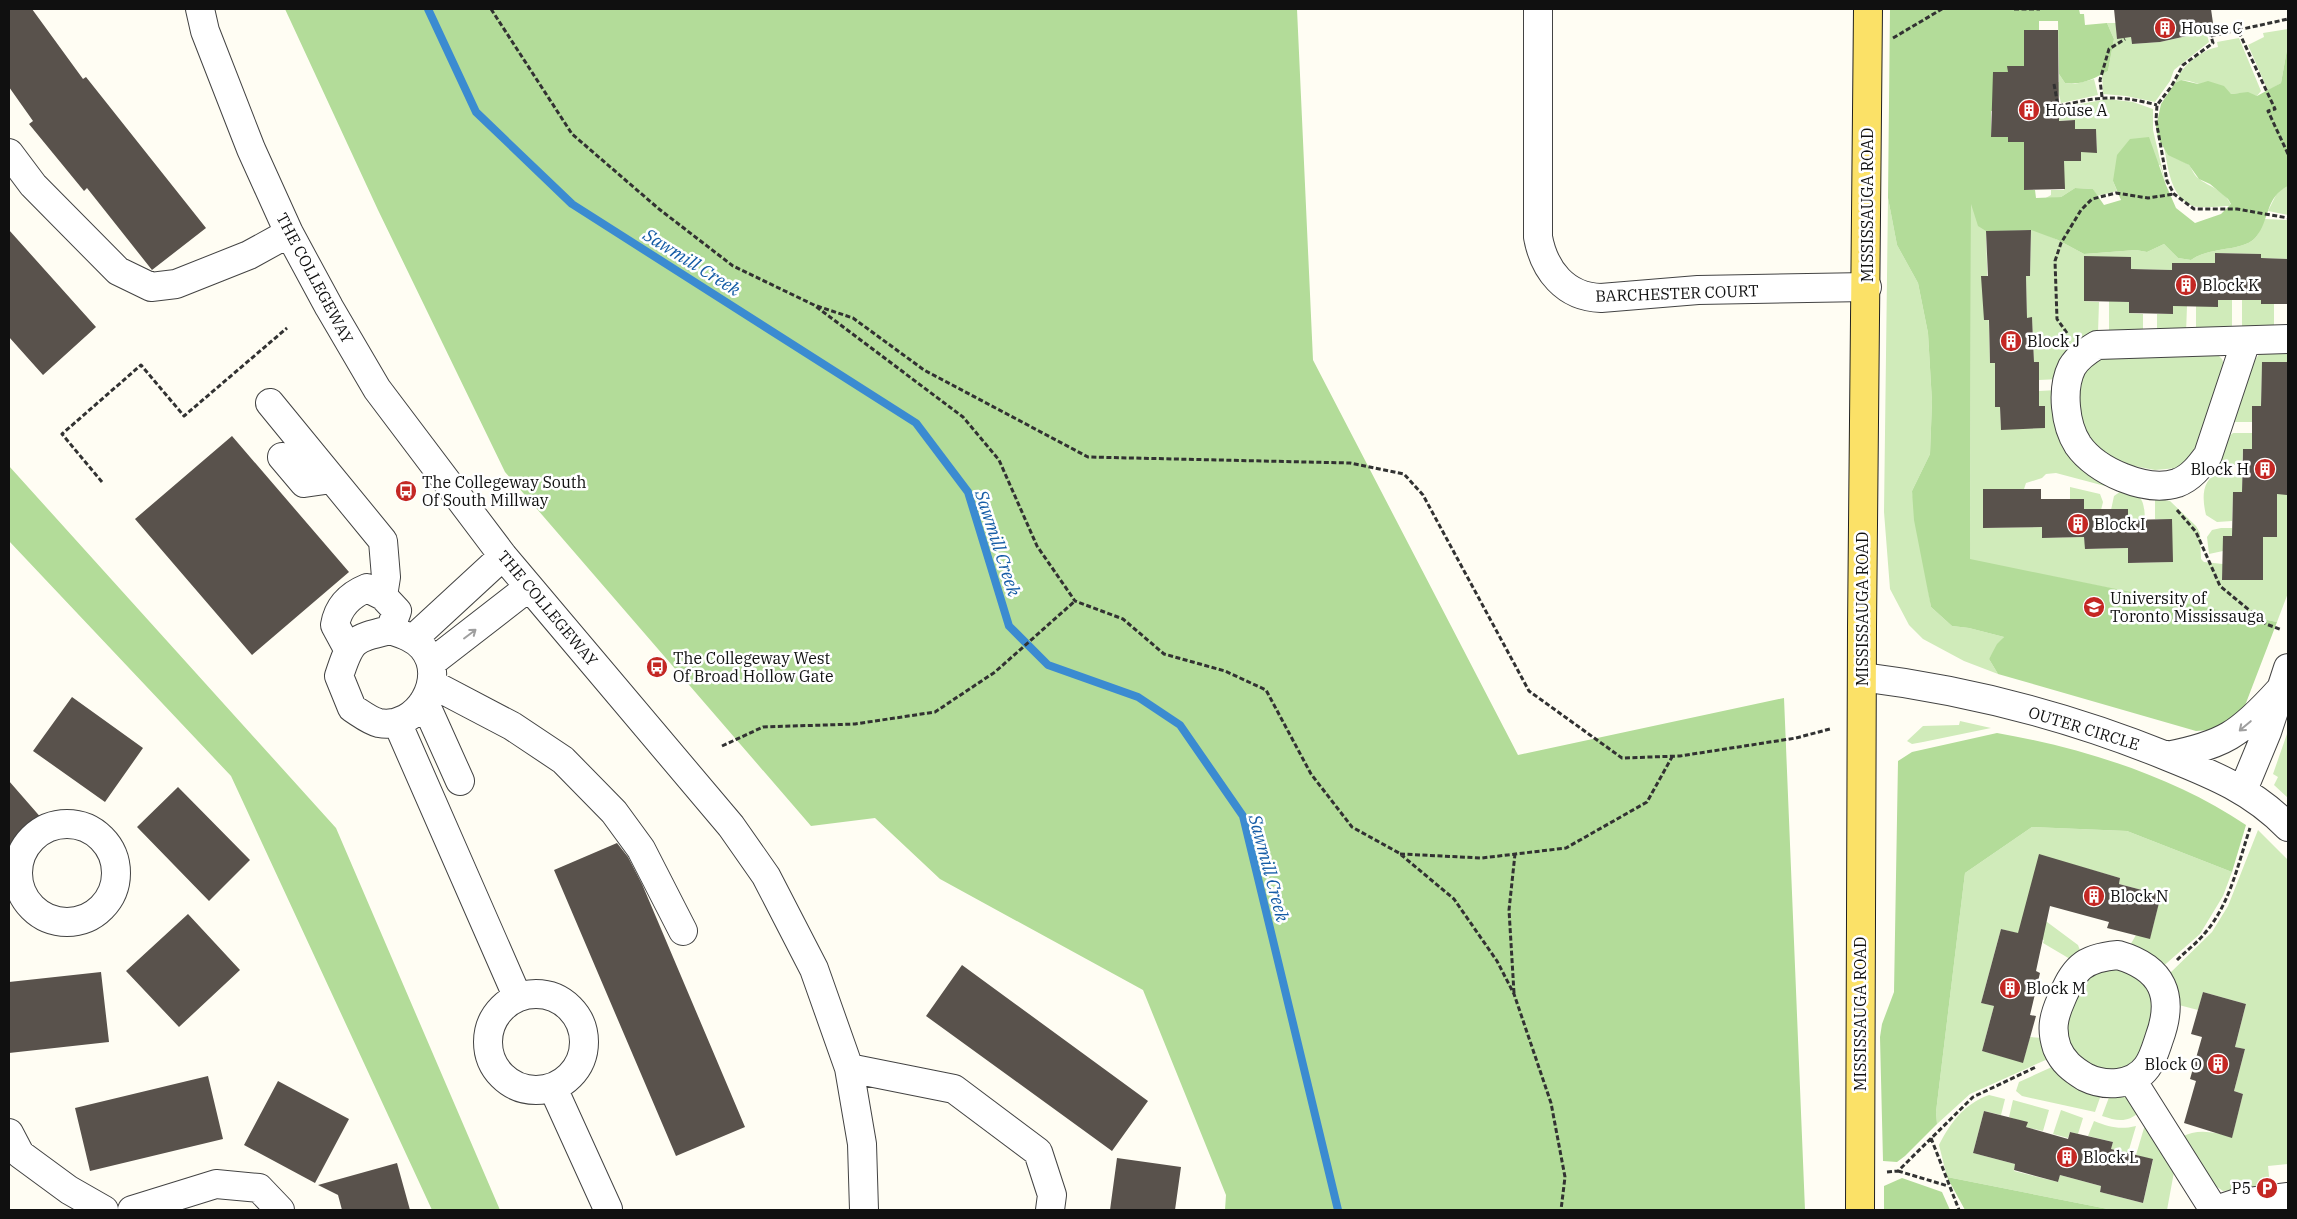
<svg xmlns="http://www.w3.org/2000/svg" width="2297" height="1219" font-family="'IBM Plex Serif',serif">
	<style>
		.green { fill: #d0ebba }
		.forest { fill: #b3dc99 }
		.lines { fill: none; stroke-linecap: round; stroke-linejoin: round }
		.stream { stroke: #3b8bd1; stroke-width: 8 }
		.building { fill: #59524c }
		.minor-casing { stroke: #434343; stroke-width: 30 }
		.major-casing { stroke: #212121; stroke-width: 30 }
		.path { stroke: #323232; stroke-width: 3; stroke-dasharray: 5 2.5; stroke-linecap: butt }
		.minor { stroke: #fff; stroke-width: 28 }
		.major { stroke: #fbe167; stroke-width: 28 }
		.oneway { stroke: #9f9f9f }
		.labels { text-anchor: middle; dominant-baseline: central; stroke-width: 5; stroke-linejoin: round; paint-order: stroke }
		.poi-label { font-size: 16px; fill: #101010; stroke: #fff; text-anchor: start }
		.street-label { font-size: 16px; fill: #101010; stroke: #fff }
		.water-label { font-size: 18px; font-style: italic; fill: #155ca6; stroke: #fff }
	</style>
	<rect width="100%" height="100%" fill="#fffdf3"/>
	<path class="green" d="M 2107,23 L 2116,23 L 2117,38 L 2131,37 L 2132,44 L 2160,42 L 2206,32 L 2209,42 L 2174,70 L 2170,81 L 2155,102 L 2126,96 L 2103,94 L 2102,74 L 2108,71 L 2114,39 Z
		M 2288,29 L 2288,44 L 2281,83 L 2268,91 L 2248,45 L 2264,37 L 2263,33 Z
		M 2239,38 L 2261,91 L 2257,96 L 2239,93 L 2231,94 L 2189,81 L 2181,80 L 2175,83 C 2181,67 2200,50 2218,47 L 2217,42 Z
		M 2059,74 L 2065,83 L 2075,84 L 2094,79 L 2098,95 L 2061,103 L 2056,82 L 2059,82 Z
		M 2108,99 L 2133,102 L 2153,109 L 2153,130 L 2166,185 L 2160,165 L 2113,181 L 2117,191 L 2097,196 L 2093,189 L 2075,188 L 2061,197 L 2044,199 L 2051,195 L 2051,190 L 2064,190 L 2064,161 L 2081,152 L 2097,152 L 2096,129 L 2075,129 L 2075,120 L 2053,121 L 2053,109 Z
		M 2164,147 C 2171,159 2179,158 2189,165 C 2192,168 2193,174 2198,178 C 2209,187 2225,190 2231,205 L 2229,206 C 2219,206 2202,209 2193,206 C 2170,198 2168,166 2164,147 Z
		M 2288,186 L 2288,215 L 2268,211 L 2278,191 Z
		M 1888,198 L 1897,245 L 1918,283 L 1928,333 L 1932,402 L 1930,454 L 1912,491 L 1931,607 L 1952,626 L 1969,628 L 2004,637 L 1989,659 L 1998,674 L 1964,661 L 1923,639 L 1909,625 L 1890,589 L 1884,512 Z
		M 1971,202 L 2058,240 L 2084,254 L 2136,250 L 2147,252 L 2164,244 L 2178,258 L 2191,260 C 2210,246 2244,252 2256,237 C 2260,232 2262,224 2264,219 L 2288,220 L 2288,259 L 2261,258 L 2261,254 L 2216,253 L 2215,263 L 2172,263 L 2172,270 L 2131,269 L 2131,257 L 2085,257 L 2084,301 L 2099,302 L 2098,333 L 2060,379 L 2039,380 L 2039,362 L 2034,362 L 2032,318 L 2027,318 L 2026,276 L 2030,276 L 2031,230 L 1986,232 L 1990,363 L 1995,363 L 1995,407 L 2000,407 L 2001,429 L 2045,428 L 2045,406 L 2038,406 L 2039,391 L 2057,390 L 2110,480 L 2105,486 L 2056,473 L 2046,474 L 2042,478 L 2026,483 L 2024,489 L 1983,489 L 1983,528 L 2042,527 L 2042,538 L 2084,537 L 2086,549 L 2128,548 L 2129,563 L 2172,562 L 2172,520 L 2155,519 L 2155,499 L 2170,501 L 2196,526 L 2200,533 L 2201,559 L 2204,562 L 2223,564 L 2222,580 L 2263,580 L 2263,537 L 2277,537 L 2277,494 L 2287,494 L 2288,451 L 2288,593 L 2277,622 L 1970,560 Z
		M 2218,300 L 2232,300 L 2232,329 L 2196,333 L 2196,306 Z
		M 2242,300 L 2261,300 L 2261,304 L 2274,304 L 2274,327 L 2242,328 Z
		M 2109,301 L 2129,302 L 2129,313 L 2143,314 L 2143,335 L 2109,336 Z
		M 2173,306 L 2187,306 L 2186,333 L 2157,333 L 2157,314 L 2173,314 Z
		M 2288,348 L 2288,362 L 2262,362 L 2261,406 L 2252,406 L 2252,422 L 2232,422 L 2252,364 L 2260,353 Z
		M 2217,354 L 2222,359 L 2225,368 L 2197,454 L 2177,468 L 2155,470 L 2128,465 L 2097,453 L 2083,436 L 2075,395 L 2084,374 L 2096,361 L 2108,356 Z
		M 2233,433 L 2252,433 L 2252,449 L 2243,449 L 2242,465 L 2213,465 L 2223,441 Z
		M 2220,473 L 2242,473 L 2242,492 L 2233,493 L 2232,521 L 2217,522 L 2206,515 C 2202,499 2201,478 2220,473 Z
		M 2070,487 L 2100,494 L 2103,502 L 2101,510 L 2084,510 L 2084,499 L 2070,499 Z
		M 2124,489 C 2143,496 2144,500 2145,520 L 2128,520 L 2111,510 L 2114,496 Z
		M 2221,528 L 2232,528 L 2232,536 L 2223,536 L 2223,551 L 2209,554 L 2207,537 L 2212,530 Z
		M 1960,721 L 1991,728 L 1923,742 L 1912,744 L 1907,741 L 1923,726 L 1959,725 Z
		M 2288,731 L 2288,798 L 2274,785 L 2278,777 L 2273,774 Z
		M 2032,827 L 2127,831 L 2232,872 L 2223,896 L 2200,934 L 2160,969 L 2129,947 L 2136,935 L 2150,938 L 2161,895 L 2119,884 L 2120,878 L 2039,855 L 2039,916 L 2078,945 L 2081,953 L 2070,959 L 2043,943 L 2044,940 L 2001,929 L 1981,1003 L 1994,1006 L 1982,1051 L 2023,1062 L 2030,1037 L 2043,1038 L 2050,1058 L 1970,1094 L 1937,1124 L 1936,1112 L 1965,873 Z
		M 2258,830 L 2288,860 L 2288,1164 L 2268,1166 L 2270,1186 L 2223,1191 L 2210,1182 L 2181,1137 C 2198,1128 2214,1132 2232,1137 L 2243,1094 L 2234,1091 L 2245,1049 L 2235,1047 L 2246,1004 L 2203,992 L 2198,1010 L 2175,1004 L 2167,976 L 2212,932 L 2228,906 Z
		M 2120,967 L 2146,981 L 2156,1011 L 2142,1057 L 2123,1073 L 2083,1067 L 2061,1030 L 2068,1004 L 2093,971 Z
		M 2054,1066 L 2102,1092 L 2095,1112 L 2022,1096 L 2016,1091 L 2019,1082 Z
		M 2111,1092 L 2128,1098 L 2139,1112 C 2128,1123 2117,1121 2102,1116 Z
		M 1989,1095 L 2005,1099 L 2001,1115 L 1984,1111 L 1973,1153 L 2015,1164 L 2014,1171 L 2058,1182 L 2060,1175 L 2101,1186 L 2100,1192 L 2143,1203 L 2153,1160 L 2136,1155 L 2144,1128 L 2148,1125 L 2174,1172 L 2167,1210 L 2113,1210 L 1947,1177 L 1939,1145 C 1951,1122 1964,1104 1989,1095 Z
		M 2013,1100 L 2049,1110 L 2043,1131 L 2026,1127 L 2027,1123 L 2009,1117 Z
		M 2061,1110 L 2083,1118 L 2078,1134 L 2070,1132 L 2068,1138 L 2053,1134 Z
		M 2094,1121 C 2109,1127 2120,1130 2136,1126 L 2128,1153 L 2111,1149 L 2113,1142 L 2088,1136 Z"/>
	<path class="forest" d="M 285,9 L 1297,9 L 1313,360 L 1518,755 L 1784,698 L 1805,1210 L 1225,1210 L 1226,1195 L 1143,990 L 940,879 L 875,818 L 811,826 L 505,472 L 378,210 Z
		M 1890,9 L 2079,9 L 2080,14 L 2084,14 L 2085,25 L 2107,23 L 2114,39 L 2108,71 C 2093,79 2083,85 2065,83 L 2059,74 L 2058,21 L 2039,21 L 2039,30 L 2024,30 L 2024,54 L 2028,66 L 2008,66 L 2008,72 L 1993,72 L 1993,97 L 2005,111 L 1991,111 L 1991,136 L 2008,137 L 2008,142 L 2026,142 L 2024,190 L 2035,190 L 2036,198 L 2061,197 L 2075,188 L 2093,189 L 2104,205 L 2121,200 L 2113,181 L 2117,155 L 2130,139 L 2149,137 L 2166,185 L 2176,208 L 2195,223 L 2221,214 L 2231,204 L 2228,199 L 2210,184 L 2199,179 L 2189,165 L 2168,155 L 2158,138 L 2156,127 L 2161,104 L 2175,83 L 2181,80 L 2198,84 L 2208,81 L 2224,86 L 2231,94 L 2248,92 L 2257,96 L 2281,83 L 2288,44 L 2288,186 C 2265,197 2270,220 2256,237 C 2244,252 2210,246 2191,260 L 2178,258 L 2164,244 L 2147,252 L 2136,250 L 2084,254 L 2058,240 L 2031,230 L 1986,231 L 1978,226 L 1971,204 L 1970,559 L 2277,622 L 2241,716 L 2224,729 L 2196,731 L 1998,674 L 1989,659 L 1997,644 L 2004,637 L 1969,628 L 1952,626 L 1931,607 L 1914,520 L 1912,491 L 1930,454 L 1932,402 L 1928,333 L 1918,283 L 1897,245 L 1888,198 Z
		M 9,466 L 336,828 L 500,1210 L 432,1210 L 231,776 L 9,541 Z
		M 1997,733 C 2083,748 2173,776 2246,825 L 2232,872 L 2127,831 L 2032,827 L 1965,873 L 1936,1112 L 1937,1124 L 1905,1156 L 1897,1162 L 1883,1161 L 1880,1037 L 1882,1024 L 1894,992 L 1898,761 L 1912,752 Z
		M 1947,1177 L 2113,1210 L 1965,1210 Z
		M 1902,1178 L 1942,1192 L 1950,1210 L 1884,1210 L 1884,1186 Z"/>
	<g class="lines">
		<path class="stream" d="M 428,9 L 476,112 L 572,204 L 916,423 L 968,492 L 1009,626 L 1048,665 L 1138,697 L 1180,725 L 1243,816 L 1338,1210"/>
	</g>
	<path class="building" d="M 9,9 L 32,9 L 83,79 L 86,77 L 206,228 L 152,270 L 87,188 L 84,191 L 29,124 L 33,121 L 9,87 Z
		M 2114,9 L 2211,9 L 2214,30 L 2160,42 L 2132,44 L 2131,37 L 2117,39 Z
		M 2024,30 L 2058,30 L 2059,121 L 2075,120 L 2075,129 L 2096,129 L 2097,153 L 2081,152 L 2081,161 L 2064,161 L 2065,189 L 2024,190 L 2024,142 L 2008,142 L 2008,137 L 1991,137 L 1993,72 L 2008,72 L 2007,66 L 2024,66 Z
		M 9,230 L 96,327 L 43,375 L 9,337 Z
		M 2031,230 L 2030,276 L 2026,276 L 2027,318 L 2032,317 L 2034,362 L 2039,362 L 2039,406 L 2045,406 L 2045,428 L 2001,430 L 2000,407 L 1995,407 L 1995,363 L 1990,363 L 1989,320 L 1984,320 L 1981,276 L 1988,276 L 1986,231 Z
		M 2215,253 L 2261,254 L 2261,258 L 2288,259 L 2288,304 L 2261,304 L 2261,300 L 2218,300 L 2218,307 L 2173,306 L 2173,314 L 2129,313 L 2129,302 L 2084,301 L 2084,256 L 2131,257 L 2131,269 L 2172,270 L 2172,263 L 2215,263 Z
		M 2262,362 L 2288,362 L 2287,495 L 2277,494 L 2277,537 L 2263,537 L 2263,580 L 2222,580 L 2223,536 L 2232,536 L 2233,492 L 2242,492 L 2243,449 L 2252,449 L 2252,406 L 2261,406 Z
		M 232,436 L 349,572 L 252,655 L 135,519 Z
		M 1983,489 L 2041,489 L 2041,499 L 2084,499 L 2084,509 L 2128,509 L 2128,520 L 2172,519 L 2173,562 L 2128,563 L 2128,548 L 2085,549 L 2084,537 L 2042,538 L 2042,527 L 1983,528 Z
		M 72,697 L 143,748 L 105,802 L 33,751 Z
		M 9,781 L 43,820 L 9,851 Z
		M 178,787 L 250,860 L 209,901 L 137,827 Z
		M 617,843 L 628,857 L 642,884 L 745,1127 L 676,1156 L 554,870 Z
		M 2039,854 L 2120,878 L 2119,884 L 2161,895 L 2150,939 L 2107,928 L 2109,922 L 2050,906 L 2036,971 L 2040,973 L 2030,1015 L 2036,1016 L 2023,1063 L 1982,1051 L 1994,1006 L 1981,1003 L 2001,929 L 2018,933 Z
		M 188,914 L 240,970 L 179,1027 L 126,971 Z
		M 962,965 L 1148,1101 L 1112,1151 L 926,1016 Z
		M 101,972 L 109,1042 L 9,1053 L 9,982 Z
		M 2203,992 L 2246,1004 L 2235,1047 L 2245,1049 L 2234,1091 L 2243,1094 L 2232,1138 L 2184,1123 L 2196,1081 L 2190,1079 L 2202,1037 L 2191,1034 Z
		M 208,1076 L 223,1139 L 90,1171 L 75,1108 Z
		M 278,1081 L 349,1119 L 315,1183 L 244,1145 Z
		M 1984,1111 L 2028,1122 L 2026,1127 L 2068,1139 L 2070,1132 L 2113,1142 L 2111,1149 L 2153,1159 L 2143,1203 L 2100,1192 L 2101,1186 L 2060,1175 L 2058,1182 L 2014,1170 L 2015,1164 L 1973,1153 Z
		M 1117,1158 L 1181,1167 L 1175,1210 L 1110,1210 Z
		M 397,1163 L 410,1210 L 342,1210 L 338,1195 L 318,1185 Z"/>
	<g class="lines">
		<g class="minor-casing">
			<path id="minor" d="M 200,9 L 205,31 L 251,149 L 289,233 L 329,307 L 377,389 L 503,556 L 731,826 L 766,876 L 814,969 L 849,1068 L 862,1144 L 864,1210
				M 1538,9 L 1538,237 C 1544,270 1565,297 1601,298 L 1698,290 L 1867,287
				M 9,153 L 33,185 L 118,271 L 151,287 L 176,284 L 249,255 L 289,233
				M 2246,341 L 2208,455 C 2200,466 2191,478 2177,483 C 2146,493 2096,471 2078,445 C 2065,425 2061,389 2072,367 C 2078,357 2087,351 2097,345 L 2288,339
				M 270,403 L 383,541 L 386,577 L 383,596 L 397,611 L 390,630
				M 282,457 L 304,483 L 332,479
				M 390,630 C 402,634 415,638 423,648 C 448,678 418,730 379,723 C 370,721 360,713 352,708 L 339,676 C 351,639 353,639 390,630 Z
				M 413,639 L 503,556
				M 348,649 L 335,625 C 338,607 350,595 367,588 L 383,596
				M 431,663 L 529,587
				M 1862,677 C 1967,690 2071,717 2169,757 C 2214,775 2253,791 2288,827
				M 432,684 L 512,726 L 563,760 L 614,812 L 641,849 L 683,931
				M 424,701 L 460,781
				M 397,722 L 517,996
				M 2167,756 C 2224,745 2240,734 2279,691
				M 2243,790 L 2267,732 L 2288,668
				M18 873a49 49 0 1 1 98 0a49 49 0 1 1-98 0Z
				M 2118,955 C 2163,968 2175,996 2159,1039 C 2156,1048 2153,1059 2147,1067 C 2133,1086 2105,1087 2085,1077 C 2072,1069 2063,1062 2057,1048 C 2051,1030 2053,1018 2061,1000 C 2074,969 2082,958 2118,955 Z
				M488 1042a48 48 0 1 1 96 0a48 48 0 1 1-96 0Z
				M 849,1068 L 954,1089 L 1038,1152 L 1052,1195 L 1050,1210
				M 2132,1080 L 2214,1210
				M 553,1088 L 608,1209
				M 9,1133 L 20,1154 L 69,1190 L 104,1210
				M 132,1210 L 216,1184 L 259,1188 L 280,1210
				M 2216,1210 L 2234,1204 L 2288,1197"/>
		</g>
		<g class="major-casing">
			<path id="major" d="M 1860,1210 L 1862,628 L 1868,9"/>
		</g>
		<path class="path" d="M 491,9 L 572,134 L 659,209 L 733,266 L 814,305 L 963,417 L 999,460 L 1037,546 L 1075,601 L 1123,619 L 1164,654 L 1225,671 L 1266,690 L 1311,774 L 1352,827 L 1399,853 L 1454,899 L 1497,961 L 1514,994 L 1551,1103 L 1565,1177 L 1561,1210
			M 2014,9 L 2040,9
			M 2238,30 L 2288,19
			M 1893,38 L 1942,9
			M 2054,84 L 2058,106 C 2100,97 2115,94 2157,105
			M 2102,97 L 2100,80 L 2109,49 L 2125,39
			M 2288,154 L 2268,111 L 2275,109 L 2238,30 L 2211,36 L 2213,43 L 2183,65 L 2171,87 L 2157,105 L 2156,120 L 2167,181 L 2174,194 L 2194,209 L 2237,209 L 2288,218
			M 817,306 L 853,318 L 924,370 L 1088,457 L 1350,463 L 1404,474 L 1423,495 L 1529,691 L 1622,758 L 1680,756 L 1796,738 L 1830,729
			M 2067,333 L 2057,319 L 2055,261 L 2061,243 L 2081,210 L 2092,199 L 2116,193 L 2148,198 L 2174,194
			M 102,482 L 62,434 L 141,365 L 184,416 L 287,328
			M 2177,510 L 2196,532 L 2220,586 L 2266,624 L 2282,630
			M 722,746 L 763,727 L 855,724 L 935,712 L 995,672 L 1075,601
			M 1400,854 L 1482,858 L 1566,848 L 1647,802 L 1672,757
			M 2177,960 C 2186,951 2197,943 2205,933 C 2230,904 2238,864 2250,828
			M 1514,993 L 1509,910 L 1515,854
			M 1931,1138 L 1959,1210
			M 1898,1171 L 1948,1186
			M 1887,1172 L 1898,1171 L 1973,1097 L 2036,1067"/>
		<use href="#minor" class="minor"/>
		<use href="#major" class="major"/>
	</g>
	<defs><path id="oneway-shaft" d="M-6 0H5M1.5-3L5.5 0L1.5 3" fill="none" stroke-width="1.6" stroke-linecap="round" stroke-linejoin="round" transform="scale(1.25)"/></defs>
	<g class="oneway">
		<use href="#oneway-shaft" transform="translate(470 634) rotate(-37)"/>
		<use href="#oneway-shaft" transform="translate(2245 726) rotate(140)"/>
	</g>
	<defs>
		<g id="building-disc" transform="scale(1.125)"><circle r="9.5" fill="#c42723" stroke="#fff"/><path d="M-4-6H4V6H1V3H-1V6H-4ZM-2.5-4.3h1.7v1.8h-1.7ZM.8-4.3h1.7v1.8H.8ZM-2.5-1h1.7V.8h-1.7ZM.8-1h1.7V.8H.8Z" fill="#fff"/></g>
		<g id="bus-disc" transform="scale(1.125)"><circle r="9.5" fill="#c42723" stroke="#fff"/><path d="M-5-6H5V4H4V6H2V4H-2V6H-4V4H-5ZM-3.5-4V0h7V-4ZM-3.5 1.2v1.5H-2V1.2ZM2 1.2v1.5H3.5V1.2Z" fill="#fff"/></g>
		<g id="university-disc" transform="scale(1.125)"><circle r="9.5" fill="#c42723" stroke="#fff"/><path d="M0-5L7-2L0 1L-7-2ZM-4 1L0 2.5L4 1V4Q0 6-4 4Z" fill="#fff"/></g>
		<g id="parking-disc" transform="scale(1.125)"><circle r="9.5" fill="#c42723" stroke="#fff"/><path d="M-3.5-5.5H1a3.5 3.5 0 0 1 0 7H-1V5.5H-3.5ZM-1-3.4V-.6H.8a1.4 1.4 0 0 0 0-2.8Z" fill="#fff"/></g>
	</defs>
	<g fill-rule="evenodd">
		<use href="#building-disc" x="2165" y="28"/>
		<use href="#building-disc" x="2029" y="110"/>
		<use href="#building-disc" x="2186" y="285"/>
		<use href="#building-disc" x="2011" y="341"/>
		<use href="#building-disc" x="2265" y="469"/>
		<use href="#bus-disc" x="406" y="491"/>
		<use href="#building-disc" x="2078" y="524"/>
		<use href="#university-disc" x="2094" y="607"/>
		<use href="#bus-disc" x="657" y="667"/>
		<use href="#building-disc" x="2094" y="896"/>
		<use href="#building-disc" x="2010" y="988"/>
		<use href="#building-disc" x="2218" y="1064"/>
		<use href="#building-disc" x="2067" y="1157"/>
		<use href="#parking-disc" x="2267" y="1188"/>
	</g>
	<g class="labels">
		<g class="poi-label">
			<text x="2181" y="28">House C</text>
			<text x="2045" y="110">House A</text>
			<text x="2202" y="285">Block K</text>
			<text x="2027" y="341">Block J</text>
			<text x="2249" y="469" text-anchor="end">Block H</text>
			<text x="422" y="482">The Collegeway South<tspan x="422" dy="18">Of South Millway</tspan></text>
			<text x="2094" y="524">Block I</text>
			<text x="2110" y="598">University of<tspan x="2110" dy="18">Toronto Mississauga</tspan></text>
			<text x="673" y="658">The Collegeway West<tspan x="673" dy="18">Of Broad Hollow Gate</tspan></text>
			<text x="2110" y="896">Block N</text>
			<text x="2026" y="988">Block M</text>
			<text x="2202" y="1064" text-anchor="end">Block O</text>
			<text x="2083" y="1157">Block L</text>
			<text x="2251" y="1188" text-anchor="end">P5</text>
		</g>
		<g class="street-label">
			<text transform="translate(1867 205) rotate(-90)">MISSISSAUGA ROAD</text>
			<text transform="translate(315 278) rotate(62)">THE COLLEGEWAY</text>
			<text transform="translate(1677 293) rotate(-2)">BARCHESTER COURT</text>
			<text transform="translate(548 608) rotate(50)">THE COLLEGEWAY</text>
			<text transform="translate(1862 609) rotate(-90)">MISSISSAUGA ROAD</text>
			<text transform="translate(2084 728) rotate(17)">OUTER CIRCLE</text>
			<text transform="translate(1860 1014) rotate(-90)">MISSISSAUGA ROAD</text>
		</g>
		<g class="water-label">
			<text transform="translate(692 262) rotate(32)">Sawmill Creek</text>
			<text transform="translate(998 543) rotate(72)">Sawmill Creek</text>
			<text transform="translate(1269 868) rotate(75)">Sawmill Creek</text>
		</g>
	</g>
	<rect width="2297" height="1219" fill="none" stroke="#101010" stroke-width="20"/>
</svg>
